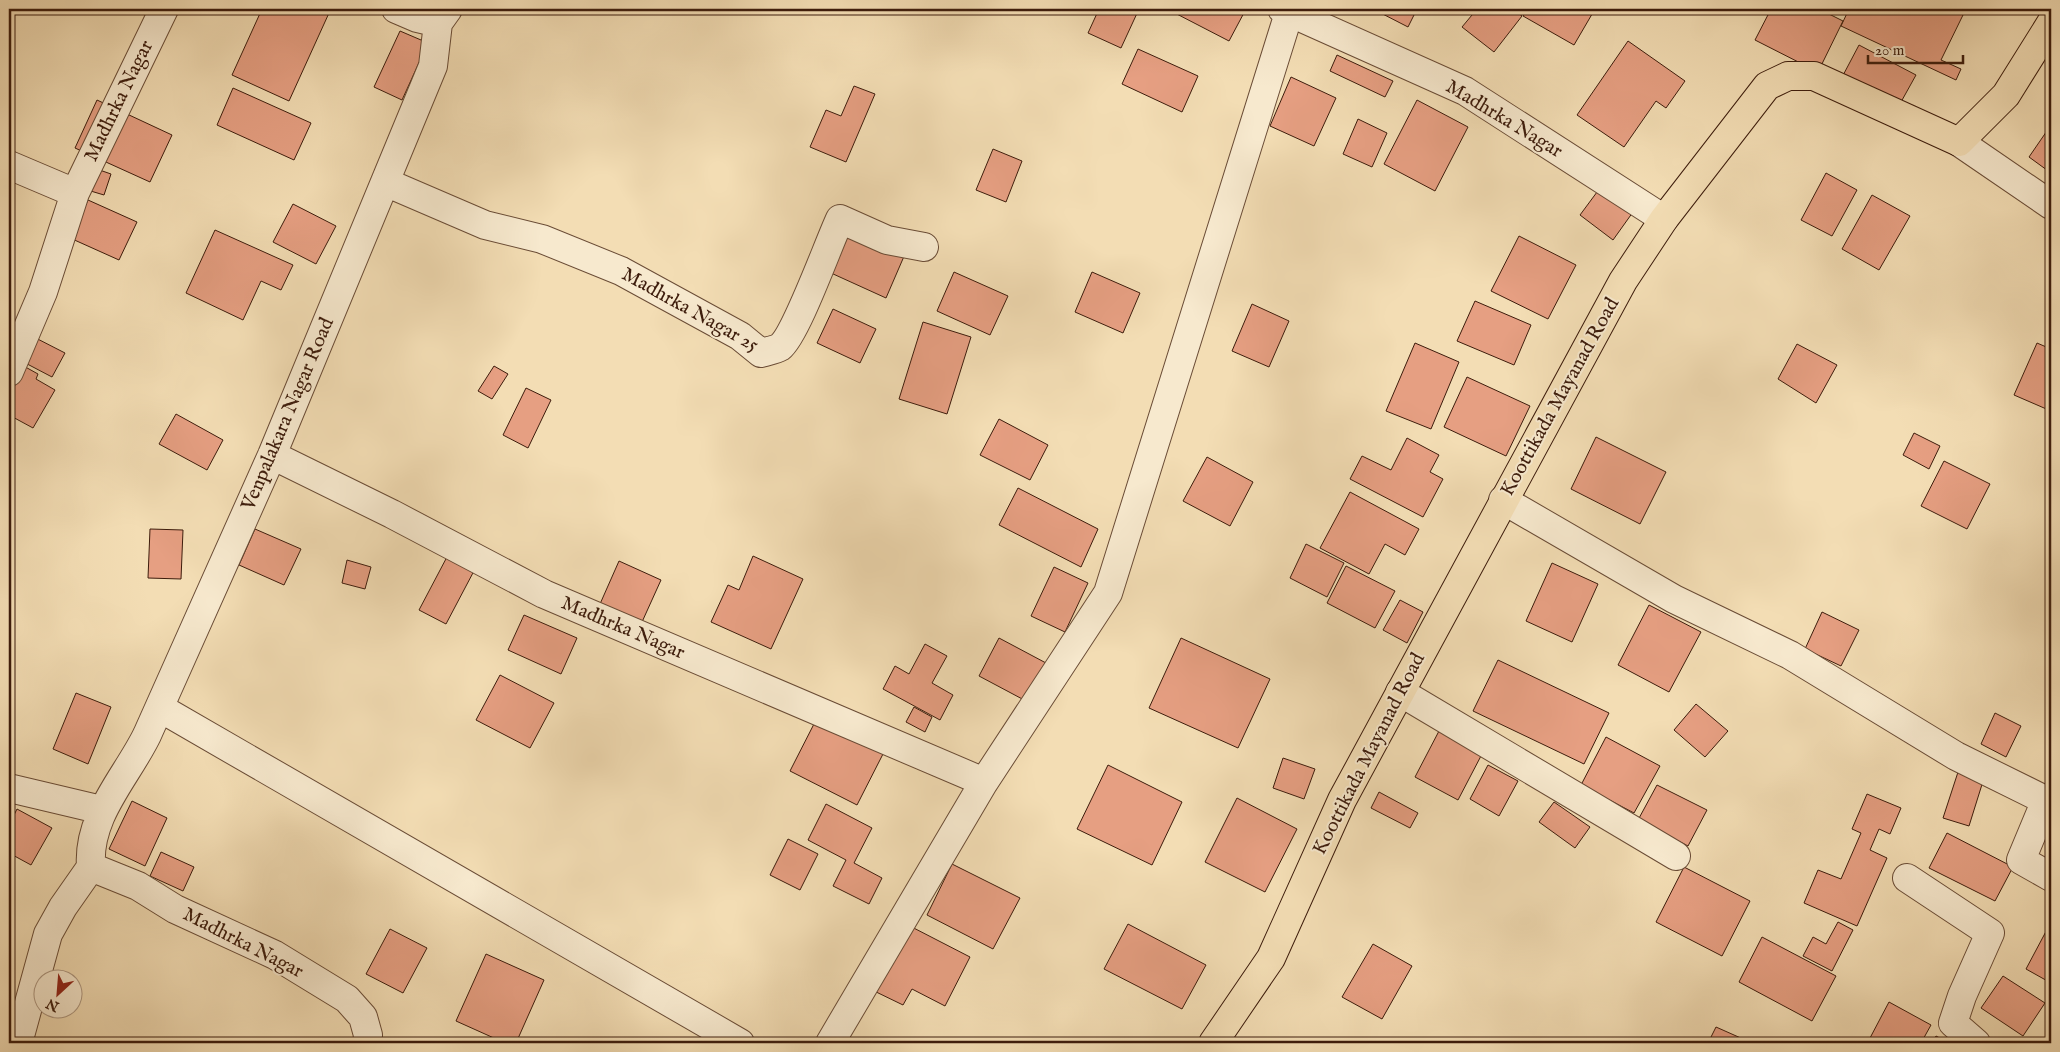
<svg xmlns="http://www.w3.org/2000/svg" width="2060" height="1052" font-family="'IM FELL English',serif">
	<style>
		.building { fill: #e69f82; stroke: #3d1c0c }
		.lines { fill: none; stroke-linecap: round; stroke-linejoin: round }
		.minor-casing { stroke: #6a4c36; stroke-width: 30 }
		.major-casing { stroke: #3d1c0c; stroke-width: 30 }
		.minor { stroke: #f7e9ce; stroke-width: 28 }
		.major { stroke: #f3ddb4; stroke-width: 28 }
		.labels { text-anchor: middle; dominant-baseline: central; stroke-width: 4; stroke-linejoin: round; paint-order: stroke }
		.street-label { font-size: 20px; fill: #3d1c0c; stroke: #f7e9ce }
	</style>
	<rect width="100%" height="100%" fill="#f3ddb4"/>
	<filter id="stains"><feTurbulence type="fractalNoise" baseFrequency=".004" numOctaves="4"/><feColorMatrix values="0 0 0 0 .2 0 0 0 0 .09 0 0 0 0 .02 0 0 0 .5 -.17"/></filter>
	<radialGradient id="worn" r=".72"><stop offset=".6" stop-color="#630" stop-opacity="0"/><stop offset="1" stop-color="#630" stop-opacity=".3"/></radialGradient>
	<path class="building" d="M 262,9 L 320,9 L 329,13 L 289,101 L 232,75 Z
		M 1099,9 L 1139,9 L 1121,48 L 1088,33 Z
		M 1172,9 L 1246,9 L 1229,41 L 1171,11 Z
		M 1373,9 L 1417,9 L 1408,27 Z
		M 1477,9 L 1513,9 L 1522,16 L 1494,52 L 1462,27 Z
		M 1528,9 L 1595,9 L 1574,45 L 1523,16 Z
		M 1771,9 L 1819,9 L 1843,21 L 1818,72 L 1755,40 Z
		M 1849,9 L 1950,9 L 1963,15 L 1941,60 L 1961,69 L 1956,80 L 1841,26 Z
		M 400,31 L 428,43 L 402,100 L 374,87 Z
		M 1628,41 L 1685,81 L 1666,108 L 1656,101 L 1624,147 L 1577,115 Z
		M 1859,45 L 1916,75 L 1896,111 L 1840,81 Z
		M 1138,49 L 1198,76 L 1182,112 L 1122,84 Z
		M 1337,55 L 1393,81 L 1385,97 L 1330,71 Z
		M 1291,77 L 1336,98 L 1314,146 L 1270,126 Z
		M 854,86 L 875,94 L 846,162 L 810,147 L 826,110 L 841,116 Z
		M 233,88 L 311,123 L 294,160 L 217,125 Z
		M 97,100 L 172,135 L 150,182 L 75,148 Z
		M 1417,100 L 1468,127 L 1435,191 L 1384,164 Z
		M 1358,119 L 1387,133 L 1372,167 L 1343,154 Z
		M 2051,125 L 2051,173 L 2029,157 Z
		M 993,149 L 1022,161 L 1006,202 L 976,190 Z
		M 91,167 L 111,174 L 104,195 L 84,189 Z
		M 1826,173 L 1857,190 L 1832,236 L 1801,220 Z
		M 1600,188 L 1633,212 L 1613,240 L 1580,215 Z
		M 1872,195 L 1910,216 L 1879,270 L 1842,249 Z
		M 88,200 L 137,222 L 119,260 L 70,238 Z
		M 293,204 L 336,226 L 316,264 L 273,242 Z
		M 215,230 L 293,265 L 281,290 L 261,281 L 243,320 L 186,293 Z
		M 851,230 L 905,254 L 886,298 L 831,273 Z
		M 1519,236 L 1576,265 L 1548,319 L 1491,291 Z
		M 954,272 L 1008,296 L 990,335 L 937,311 Z
		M 1092,272 L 1140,293 L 1123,333 L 1075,312 Z
		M 1475,301 L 1531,325 L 1514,365 L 1457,341 Z
		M 1252,304 L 1289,321 L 1269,367 L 1232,351 Z
		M 833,309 L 876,329 L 860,363 L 817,343 Z
		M 923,322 L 971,337 L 947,414 L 899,399 Z
		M 24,332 L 65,353 L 52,377 L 12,356 Z
		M 1415,343 L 1459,362 L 1431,429 L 1386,411 Z
		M 2037,343 L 2051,349 L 2051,411 L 2014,395 Z
		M 1797,344 L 1837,365 L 1816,403 L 1778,379 Z
		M 11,359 L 38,374 L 36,379 L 55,390 L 33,428 L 9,415 L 9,364 Z
		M 494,366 L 508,374 L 492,399 L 478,391 Z
		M 1467,377 L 1530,406 L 1506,456 L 1444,427 Z
		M 526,388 L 551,400 L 528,448 L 503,435 Z
		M 176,414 L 223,440 L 207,470 L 159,444 Z
		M 999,419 L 1048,445 L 1030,480 L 980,455 Z
		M 1914,433 L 1940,446 L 1929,469 L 1903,455 Z
		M 1596,437 L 1666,472 L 1640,524 L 1571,489 Z
		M 1407,438 L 1439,455 L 1430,472 L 1443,479 L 1423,517 L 1350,479 L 1362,456 L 1391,470 Z
		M 1207,457 L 1253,482 L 1230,526 L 1183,501 Z
		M 1944,461 L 1990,484 L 1967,529 L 1921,506 Z
		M 1018,488 L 1098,529 L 1081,567 L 999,525 Z
		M 1350,492 L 1419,529 L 1405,555 L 1385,544 L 1369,574 L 1320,548 Z
		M 150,529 L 183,530 L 181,579 L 148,578 Z
		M 255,529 L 301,549 L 284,585 L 239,565 Z
		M 1306,544 L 1344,563 L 1327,597 L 1290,578 Z
		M 448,555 L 475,569 L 446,624 L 419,610 Z
		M 753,556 L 803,579 L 771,649 L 711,622 L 728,585 L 739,590 Z
		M 347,560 L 371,567 L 365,589 L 342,583 Z
		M 619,561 L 661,580 L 642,622 L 600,604 Z
		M 1552,563 L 1598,584 L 1572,642 L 1526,621 Z
		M 1346,566 L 1395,591 L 1375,628 L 1327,603 Z
		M 1054,567 L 1088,583 L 1065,632 L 1031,616 Z
		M 1400,600 L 1423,612 L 1407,643 L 1383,630 Z
		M 1649,605 L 1701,632 L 1669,692 L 1618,665 Z
		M 1822,612 L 1859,630 L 1841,666 L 1805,649 Z
		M 524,615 L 577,638 L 561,674 L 508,650 Z
		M 999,638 L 1046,663 L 1026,701 L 979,676 Z
		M 1181,638 L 1270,679 L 1238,748 L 1149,708 Z
		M 925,644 L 947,656 L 932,683 L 953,695 L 940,720 L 883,689 L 895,666 L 909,674 Z
		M 1498,660 L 1609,713 L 1584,764 L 1473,711 Z
		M 500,675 L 554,703 L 530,748 L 476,720 Z
		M 76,693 L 111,707 L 88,764 L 53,749 Z
		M 1696,704 L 1728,731 L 1705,757 L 1674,730 Z
		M 914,707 L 932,717 L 925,732 L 906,722 Z
		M 1995,713 L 2021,726 L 2006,757 L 1981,744 Z
		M 816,720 L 883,754 L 857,805 L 790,771 Z
		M 1439,731 L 1482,754 L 1458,800 L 1415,777 Z
		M 1606,737 L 1660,766 L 1634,813 L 1581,785 Z
		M 1283,758 L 1315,769 L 1304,799 L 1273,788 Z
		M 1108,765 L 1182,802 L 1152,865 L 1077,829 Z
		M 1488,765 L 1518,781 L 1499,816 L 1470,799 Z
		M 1959,769 L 1984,778 L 1969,826 L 1943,818 Z
		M 1657,785 L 1707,810 L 1688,846 L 1638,820 Z
		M 1379,792 L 1418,813 L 1410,828 L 1371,808 Z
		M 1867,794 L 1901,808 L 1890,834 L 1879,829 L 1870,850 L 1887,858 L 1857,926 L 1804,903 L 1818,870 L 1841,879 L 1861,833 L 1852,829 Z
		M 1237,798 L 1297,829 L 1265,892 L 1205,862 Z
		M 132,801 L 167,818 L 145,866 L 109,849 Z
		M 1554,802 L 1590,827 L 1575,848 L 1539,822 Z
		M 826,804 L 872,828 L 854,863 L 882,878 L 869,904 L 833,886 L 846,860 L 808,840 Z
		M 17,809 L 52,828 L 31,865 L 9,853 L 9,825 Z
		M 1947,833 L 2013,867 L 1995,901 L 1929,868 Z
		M 788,839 L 818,854 L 800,890 L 770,875 Z
		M 161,852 L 194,867 L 183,891 L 150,876 Z
		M 952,864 L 1020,898 L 993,949 L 927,915 Z
		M 1684,867 L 1750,901 L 1722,956 L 1656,922 Z
		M 1838,922 L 1853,930 L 1832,971 L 1803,956 L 1813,937 L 1826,944 Z
		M 2051,922 L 2051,983 L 2026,969 Z
		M 904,923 L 970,957 L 945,1006 L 912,989 L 903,1005 L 870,989 Z
		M 1128,924 L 1206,965 L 1182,1009 L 1104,969 Z
		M 390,929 L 427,948 L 403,993 L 366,974 Z
		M 1762,937 L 1836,976 L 1812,1021 L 1739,982 Z
		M 1373,944 L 1412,966 L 1382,1019 L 1342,997 Z
		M 486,954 L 544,980 L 516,1043 L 505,1043 L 456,1021 Z
		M 2003,976 L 2045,1003 L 2023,1036 L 1981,1008 Z
		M 1889,1002 L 1931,1025 L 1921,1043 L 1910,1043 L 1903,1040 L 1901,1043 L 1881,1043 L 1870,1038 Z
		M 1716,1027 L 1752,1043 L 1708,1043 Z
		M 1936,1036 L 1949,1043 L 1932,1043 Z"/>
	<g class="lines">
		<g class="minor-casing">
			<path id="minor" d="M 396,9 L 417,18 L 438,23
				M 1282,9 L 1465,91 L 1664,219
				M 1959,142 L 2051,205
				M 9,165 L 75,193
				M 385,182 L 485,225 L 542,239 L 621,271 L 740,336 L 761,353 C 767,351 775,350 780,347 C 796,335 829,242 840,219 L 887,240 L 924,247
				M 9,372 L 43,292 L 75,193 L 164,9
				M 272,455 L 392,514 L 544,594 L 984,782
				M 1503,500 L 1674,599 L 1790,655 L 1956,756 L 2051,803
				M 1400,692 L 1676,856
				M 160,708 L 740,1043
				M 9,788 L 102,810
				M 2046,800 L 2021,860 L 2051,877
				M 1907,878 L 1990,933 L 1962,996 L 1953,1023 L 1976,1043
				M 18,1043 L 48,934 L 63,907 L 91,867
				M 367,1043 L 368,1035 L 363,1017 L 347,999 L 275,955 L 175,909 L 138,886 L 91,867 C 87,816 126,778 147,735 L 272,455 L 433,66 L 438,23 L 448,9
				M 830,1043 L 984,782 L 1108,593 L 1289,13"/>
		</g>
		<g class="major-casing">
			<path id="major" d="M 1213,1043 L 1271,958 L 1342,800 L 1623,281 L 1664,219 L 1767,86 L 1788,76 L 1814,76 L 1959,142 L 2006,95 L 2051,23"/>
		</g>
		<use href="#minor" class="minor"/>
		<use href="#major" class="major"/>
	</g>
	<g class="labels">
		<g class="street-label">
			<text transform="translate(119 101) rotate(-64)">Madhrka Nagar</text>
			<text transform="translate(1504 119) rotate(31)">Madhrka Nagar</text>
			<text transform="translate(690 310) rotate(29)">Madhrka Nagar 25</text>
			<text transform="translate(1560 397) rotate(-61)">Koottikada Mayanad Road</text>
			<text transform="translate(288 414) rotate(-67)">Venpalakara Nagar Road</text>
			<text transform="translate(623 628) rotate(23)">Madhrka Nagar</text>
			<text transform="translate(1369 754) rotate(-63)">Koottikada Mayanad Road</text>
			<text transform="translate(243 943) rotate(27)">Madhrka Nagar</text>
		</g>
	</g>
	<rect width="2060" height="1052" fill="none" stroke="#f3ddb4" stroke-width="30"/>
	<rect x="10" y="10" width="2040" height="1032" fill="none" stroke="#3d1c0c" stroke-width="2.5"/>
	<rect x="15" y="15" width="2030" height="1022" fill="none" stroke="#3d1c0c"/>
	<g transform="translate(58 994) rotate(206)"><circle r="24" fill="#f7e9ce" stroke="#ad9780"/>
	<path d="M0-4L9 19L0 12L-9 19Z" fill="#8f2418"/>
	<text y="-8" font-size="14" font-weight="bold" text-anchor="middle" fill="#3d1c0c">N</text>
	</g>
	<path d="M1868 55v8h95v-8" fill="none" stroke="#3d1c0c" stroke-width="2.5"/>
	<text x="1875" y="55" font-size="15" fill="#3d1c0c" stroke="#f7e9ce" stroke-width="4" paint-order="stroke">20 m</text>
	<rect width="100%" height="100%" filter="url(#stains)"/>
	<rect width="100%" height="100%" fill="url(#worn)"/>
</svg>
